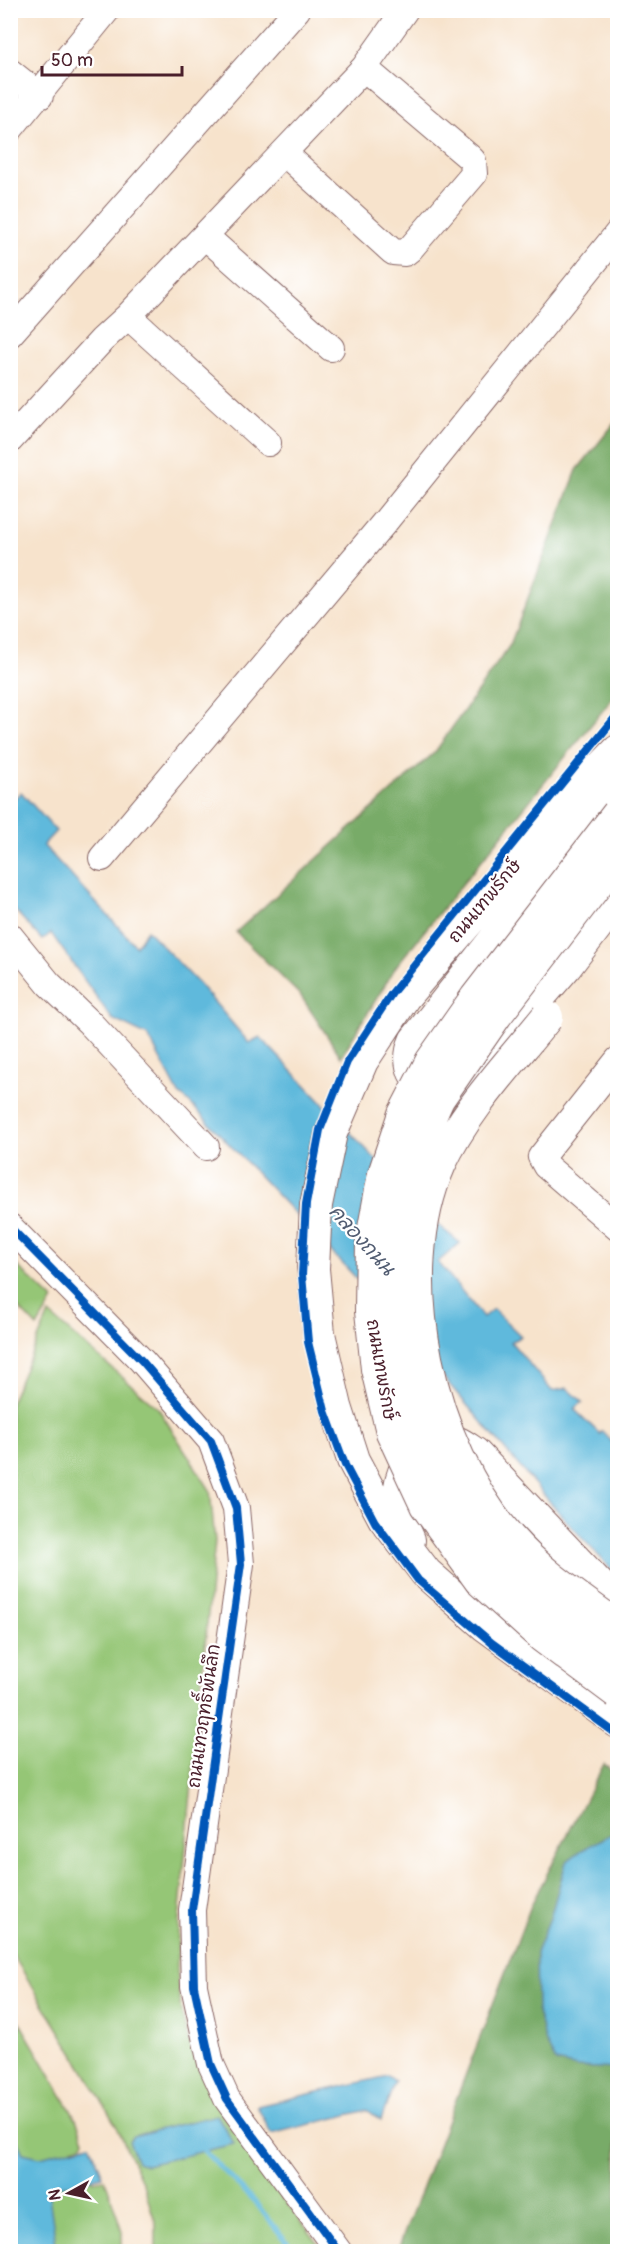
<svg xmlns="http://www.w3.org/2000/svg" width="628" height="2262" font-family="Pangolin,'Playpen Sans Thai',sans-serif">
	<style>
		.green { fill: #95c676; stroke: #707250; stroke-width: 1.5 }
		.forest { fill: #78ab67; stroke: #616549; stroke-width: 1.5 }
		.water { fill: #5eb9dc; stroke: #546c84; stroke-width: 1.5 }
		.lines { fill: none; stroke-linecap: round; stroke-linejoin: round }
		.stream { stroke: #5eb9dc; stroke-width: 5 }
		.minor-casing { stroke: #876463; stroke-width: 28 }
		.major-casing { stroke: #876463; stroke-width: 34 }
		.minor { stroke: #fff; stroke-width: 26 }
		.major { stroke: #fff; stroke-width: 32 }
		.major-bridge-casing { stroke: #876463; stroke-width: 34; stroke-linecap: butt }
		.major-bridge { stroke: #fff; stroke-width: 32 }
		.cycleway-casing { stroke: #fff; stroke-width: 11 }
		.cycleway { stroke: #0057b8; stroke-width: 8 }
		.labels { text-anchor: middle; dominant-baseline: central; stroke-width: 4.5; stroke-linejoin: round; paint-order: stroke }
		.street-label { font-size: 18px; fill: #4a1f2b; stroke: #fff }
		.water-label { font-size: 20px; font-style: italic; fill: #525d72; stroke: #fff }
	</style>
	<rect width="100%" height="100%" fill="#fff"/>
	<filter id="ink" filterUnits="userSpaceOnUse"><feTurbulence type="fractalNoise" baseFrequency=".0167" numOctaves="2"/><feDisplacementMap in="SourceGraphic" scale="12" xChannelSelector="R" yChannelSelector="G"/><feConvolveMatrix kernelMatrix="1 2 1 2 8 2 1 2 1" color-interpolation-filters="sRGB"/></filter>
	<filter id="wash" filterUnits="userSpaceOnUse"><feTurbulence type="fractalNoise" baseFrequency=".008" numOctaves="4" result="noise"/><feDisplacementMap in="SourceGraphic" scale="24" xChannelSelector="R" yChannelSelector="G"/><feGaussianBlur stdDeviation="1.35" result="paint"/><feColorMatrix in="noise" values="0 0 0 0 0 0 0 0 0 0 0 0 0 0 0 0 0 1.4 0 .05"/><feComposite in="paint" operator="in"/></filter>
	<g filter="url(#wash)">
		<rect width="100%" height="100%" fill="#f7e3cc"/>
		<path class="green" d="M 10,1259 L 53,1300 L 37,1327 L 11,1300 Z
			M 49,1314 L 158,1408 L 210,1490 L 215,1541 L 179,1919 C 177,1952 175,1987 183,2019 C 202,2107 271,2181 324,2251 L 156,2251 L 156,2224 L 143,2184 L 117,2127 L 85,2072 L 11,1952 L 10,1403 Z
			M 10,2006 L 76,2119 L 84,2140 L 82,2144 L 73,2147 L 93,2181 L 105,2179 L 122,2231 L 122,2251 L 11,2251 Z"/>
		<path class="forest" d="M 617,420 L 617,693 L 397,965 L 341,1057 L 301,996 L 236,932 L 435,752 L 510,645 L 577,470 Z
			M 604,1764 L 618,1777 L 617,2251 L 397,2252 L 532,1903 Z"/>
		<path class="water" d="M 21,792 L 56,831 L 43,845 L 136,946 L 147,930 L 199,984 L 249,1043 L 260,1037 L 438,1225 L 460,1243 L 438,1262 L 483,1317 L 493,1309 L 521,1336 L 511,1342 L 552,1391 L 567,1388 L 583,1402 L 574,1409 L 600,1434 L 602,1431 L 617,1447 L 617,1576 L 561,1515 L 378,1301 L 189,1102 L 179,1094 L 148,1036 L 112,1019 L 51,933 L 42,940 L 11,906 L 11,802 Z
			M 617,1831 L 617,2069 L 577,2067 L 556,2062 L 546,2043 L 537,2011 L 536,1953 L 550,1918 L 566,1862 L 582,1850 Z
			M 388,2076 L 395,2081 L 381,2120 L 367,2110 L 271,2134 L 257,2106 Z
			M 217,2115 L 234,2144 L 146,2165 L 137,2162 L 129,2141 L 133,2136 Z
			M 10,2127 L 23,2153 L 40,2157 L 90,2144 L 103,2176 L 56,2187 L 49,2196 L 57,2251 L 11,2251 Z"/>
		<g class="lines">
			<path class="stream" d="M 204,2151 L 254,2201 L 295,2252"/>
		</g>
	</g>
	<g filter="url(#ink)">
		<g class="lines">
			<g class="minor-casing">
				<path id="minor" d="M 10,72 L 40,96
					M 10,129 L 107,10
					M 284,153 L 393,252 L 405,253 L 410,249 L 474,174 L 473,161 L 469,157 L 364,68
					M 205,236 L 331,348
					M 128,316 L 268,443
					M 10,334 L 297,10
					M 10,440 L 102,340 L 128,316 L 364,68 L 405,10
					M 102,858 L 384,523 L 618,233
					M 10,936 L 49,984 L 89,1022 L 206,1147
					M 618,1060 L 541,1157 L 546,1166 L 618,1228
					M 10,1227 L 142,1361 L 211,1441 L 236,1508 L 241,1564 L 192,1910 L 194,1986 L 211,2064 L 227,2099 L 339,2252"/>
			</g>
			<g class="major-casing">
				<path id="major" d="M 618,751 L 545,827 L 506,877 L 404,997 L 362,1061 L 331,1133 L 316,1205 L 313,1269 L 319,1334 L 336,1407 L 353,1460 L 384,1518 L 426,1573 L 485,1625 L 618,1722
					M 618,783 L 415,1041 C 399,1078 436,1105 467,1080 L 566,966 L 618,898
					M 409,1540 C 393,1509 394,1461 430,1445 C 439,1442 449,1440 458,1443 C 463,1445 469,1450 474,1453 L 618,1605"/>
			</g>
			<use href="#minor" class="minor"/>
			<use href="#major" class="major"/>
			<g class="major-bridge-casing">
				<path id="major-bridge" d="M 618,814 L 476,998 L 431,1062 L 404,1114 L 384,1174 L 372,1239 L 371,1311 L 377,1369 L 392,1432 L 426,1505 L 480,1580 L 543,1637 L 618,1693
					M 618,856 L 496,1015 L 438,1099 L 412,1156 L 400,1209 L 395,1255 L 395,1309 L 405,1374 L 425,1441 L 448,1492 L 501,1565 L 561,1620 L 618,1662
					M 547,1017 C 511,1062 464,1111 440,1164 C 390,1277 430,1447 510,1539 C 538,1571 574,1595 608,1620"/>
			</g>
			<use href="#major-bridge" class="major-bridge"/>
			<g class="cycleway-casing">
				<path id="cycleway" d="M 618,714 L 392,993 L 347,1062 L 320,1130 L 306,1204 L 302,1275 L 308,1342 L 325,1411 L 345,1465 L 375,1522 L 418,1580 L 492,1643 L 618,1735
					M 10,1227 L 142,1361 L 211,1441 L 236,1508 L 241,1564 L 192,1910 L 194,1986 L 211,2064 L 227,2099 L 339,2252"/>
			</g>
			<use href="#cycleway" class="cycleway"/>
		</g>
	</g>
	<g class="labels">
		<g class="street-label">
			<text transform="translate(485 901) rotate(-50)">ถนนเทพรักษ์</text>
			<text transform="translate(381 1370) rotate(80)">ถนนเทพรักษ์</text>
			<text transform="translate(204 1716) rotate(-82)">ถนนเทวฤทธิ์พันลึก</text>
		</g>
		<g class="water-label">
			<text transform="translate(362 1240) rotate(48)">คลองถนน</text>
		</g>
	</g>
	<rect width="628" height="2262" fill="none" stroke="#fff" stroke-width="36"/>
	<g transform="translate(69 2193) rotate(262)" stroke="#ffffff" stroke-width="4.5" paint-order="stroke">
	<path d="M0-4.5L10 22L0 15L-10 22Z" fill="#4a1f2b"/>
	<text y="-9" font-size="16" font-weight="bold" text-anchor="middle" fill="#4a1f2b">N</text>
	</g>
	<path d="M42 66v9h140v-9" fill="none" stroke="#4a1f2b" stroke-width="3"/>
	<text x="51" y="66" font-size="18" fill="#4a1f2b" stroke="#ffffff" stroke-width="4.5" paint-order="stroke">50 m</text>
</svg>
